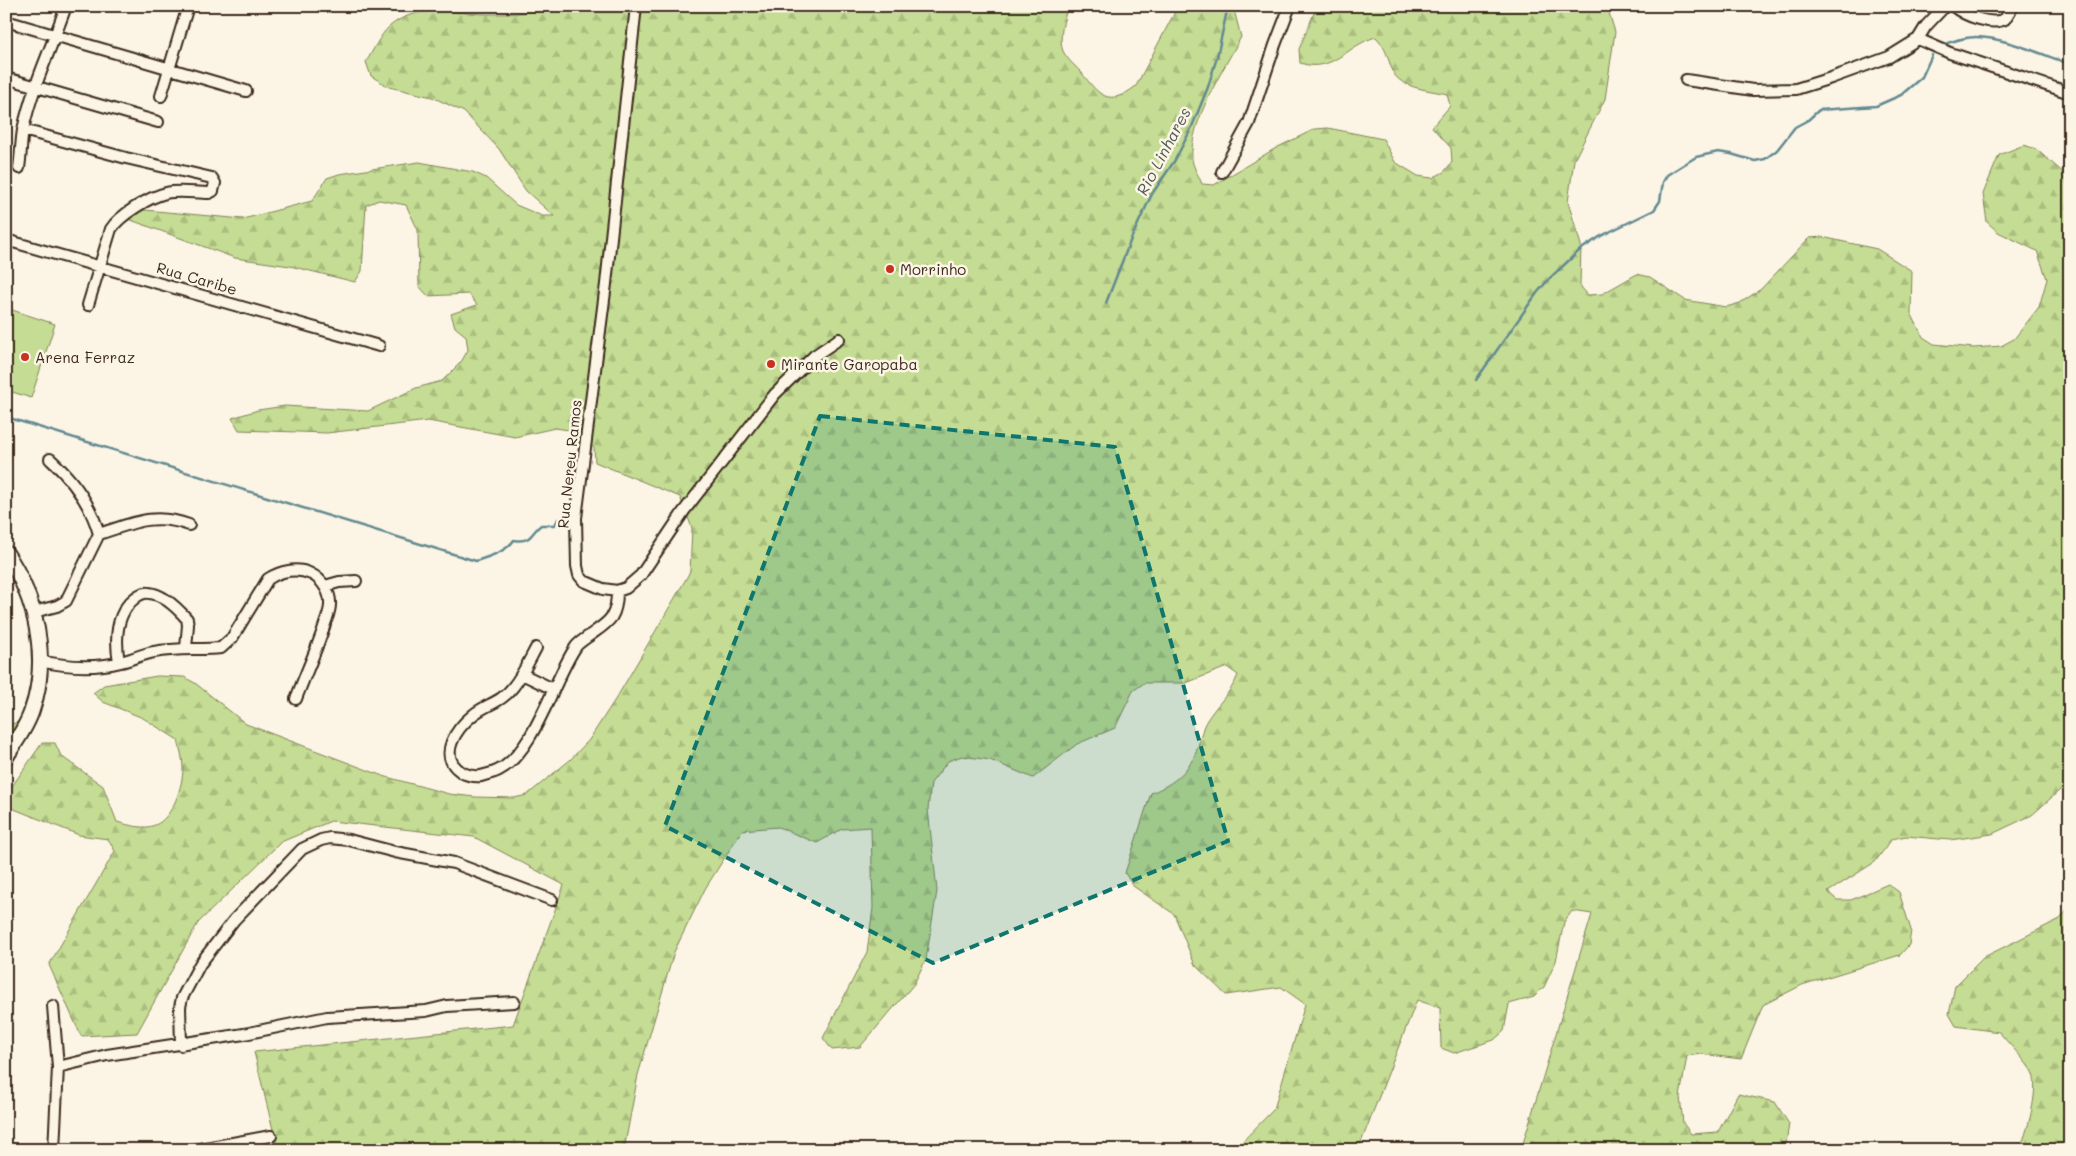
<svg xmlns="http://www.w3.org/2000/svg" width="2076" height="1156" font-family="Mali,sans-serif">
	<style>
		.forest { fill: url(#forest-firs); stroke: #808358 }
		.park { fill: url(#park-tufts); stroke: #808358 }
		.pitch { fill: #c4dc93; stroke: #808358 }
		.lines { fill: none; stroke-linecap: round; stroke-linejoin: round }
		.stream { stroke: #638991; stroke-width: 2.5 }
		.minor-casing { stroke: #3b2a1e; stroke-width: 14 }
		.secondary-casing { stroke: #3b2a1e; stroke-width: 18 }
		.minor { stroke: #fcf5e5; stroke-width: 10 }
		.secondary { stroke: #fcf5e5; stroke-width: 14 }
		.marked { fill: #0f766e; fill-opacity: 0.2; stroke: #0f766e; stroke-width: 4; stroke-dasharray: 10 6; stroke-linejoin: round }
		.poi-dot { fill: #c8321e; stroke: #fcf5e5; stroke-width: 2 }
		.labels { text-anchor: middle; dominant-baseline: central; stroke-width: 5; stroke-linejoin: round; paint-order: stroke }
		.poi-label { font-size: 15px; fill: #3b2a1e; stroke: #fcf5e5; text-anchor: start }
		.street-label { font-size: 15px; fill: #3b2a1e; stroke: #fcf5e5 }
		.water-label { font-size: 16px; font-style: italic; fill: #4f5a58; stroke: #fcf5e5 }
	</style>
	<defs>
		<pattern id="forest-firs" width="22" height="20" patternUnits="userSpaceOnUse" patternTransform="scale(1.25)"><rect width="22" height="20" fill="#c4dc93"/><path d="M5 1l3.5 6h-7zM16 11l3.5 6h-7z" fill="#a9bd7e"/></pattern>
		<pattern id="park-tufts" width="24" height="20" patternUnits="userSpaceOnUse" patternTransform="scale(1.25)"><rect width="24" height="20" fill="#c4dc93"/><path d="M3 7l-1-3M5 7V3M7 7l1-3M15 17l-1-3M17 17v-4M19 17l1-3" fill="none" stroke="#a9bd7e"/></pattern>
	</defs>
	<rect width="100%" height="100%" fill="#fcf5e5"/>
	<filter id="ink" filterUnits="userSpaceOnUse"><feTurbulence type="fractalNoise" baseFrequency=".02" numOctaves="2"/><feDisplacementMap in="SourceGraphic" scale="10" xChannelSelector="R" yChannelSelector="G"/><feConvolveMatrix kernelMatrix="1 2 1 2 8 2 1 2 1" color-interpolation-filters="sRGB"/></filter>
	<g filter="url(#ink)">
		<path class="forest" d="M 550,6 L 1068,6 C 1064,18 1058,40 1063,51 C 1067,59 1075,66 1081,72 C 1099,95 1108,108 1136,86 L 1178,6 L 1233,6 L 1241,37 C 1224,69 1189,122 1192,159 C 1193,167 1199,176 1202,184 L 1214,185 L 1276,148 L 1315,129 L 1328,128 L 1383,139 L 1395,162 L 1418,176 L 1432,178 L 1444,172 L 1452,162 L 1451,148 L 1432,127 L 1450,106 L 1447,94 C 1431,90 1401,89 1393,72 C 1387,57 1387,49 1376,37 C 1347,45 1333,74 1300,63 L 1299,49 L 1317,6 L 1607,6 L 1615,32 L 1605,99 L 1574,160 L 1568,202 L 1581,245 L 1580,286 L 1588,295 L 1602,294 L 1637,274 L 1650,277 L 1685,300 L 1726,307 L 1740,303 L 1761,289 L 1809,238 L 1822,237 L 1877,249 L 1912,271 L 1911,313 L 1923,337 L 1934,344 L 1974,348 L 2001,346 L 2014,339 L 2039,307 L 2047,279 L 2037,251 L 1998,232 L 1987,222 L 1983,194 L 1999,155 L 2024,145 L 2036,149 L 2066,175 L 2070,192 L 2070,781 L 2032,815 L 1992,834 L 1950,840 L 1906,836 L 1892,839 L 1875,862 L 1828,892 L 1837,900 L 1851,900 L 1888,884 L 1899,892 L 1911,930 L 1909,945 L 1900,955 L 1802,985 L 1763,1005 L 1741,1059 L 1701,1054 L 1687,1056 L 1680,1097 L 1683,1123 L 1691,1134 L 1718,1132 L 1738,1094 L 1775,1102 L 1789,1124 L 1785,1150 L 1521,1150 L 1592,914 L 1572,911 L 1564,922 L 1556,961 L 1544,987 L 1534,997 L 1509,1004 L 1504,1031 L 1494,1040 L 1454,1053 L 1441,1048 L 1440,1008 L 1417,1000 L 1358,1150 L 1234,1150 L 1274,1109 L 1305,1004 L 1281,987 L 1226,995 L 1195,965 L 1174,914 L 1133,886 L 1125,873 L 1151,793 C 1174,784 1191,770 1198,746 C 1201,738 1202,727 1207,720 C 1217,704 1231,693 1238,675 L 1227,667 L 1186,683 L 1144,683 L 1133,691 L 1115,728 L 1077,744 L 1033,778 L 990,760 L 962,756 L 948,761 L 931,783 L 928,809 L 937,891 L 926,959 L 914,984 L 860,1047 L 832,1050 L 823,1038 L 867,952 L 873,908 L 871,827 L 842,829 L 817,843 L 778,827 L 742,830 L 705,889 L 674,952 L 638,1075 L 624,1150 L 278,1150 L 254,1052 L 513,1025 L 564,885 L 474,837 L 331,821 L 281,842 L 198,923 L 137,1033 L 81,1036 L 49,965 L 115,851 L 108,839 L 79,835 L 14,809 L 6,803 L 6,795 L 42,743 L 55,743 L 61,756 L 103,786 L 117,822 C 129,825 144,830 155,825 C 173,818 183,785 183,768 C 183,759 180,749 178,740 L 143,718 L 103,702 L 93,693 L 104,685 L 157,676 L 184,677 L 195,683 L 246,724 L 383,776 L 449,794 L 475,797 L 514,798 L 527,795 L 570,760 L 589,740 L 620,692 L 687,577 L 690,571 L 692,528 L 680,497 L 595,462 L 594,448 L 569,430 L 555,428 L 515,437 L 428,421 L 327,433 L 239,430 L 232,418 L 258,410 L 285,406 L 368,411 L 416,388 L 442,381 L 461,362 L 468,350 L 466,336 L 455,327 L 451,314 L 477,305 L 469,294 L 428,296 L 419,286 L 418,230 L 406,205 L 379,200 L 366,205 L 362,271 L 355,282 L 290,266 L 235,258 L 128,219 L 134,209 L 243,219 L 312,201 L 327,178 L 339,174 L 419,162 L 473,172 L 486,178 L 516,205 L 542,216 L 554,216 L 526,191 L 499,149 L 464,112 L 432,97 L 389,87 L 371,76 L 366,62 C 373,51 380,35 389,27 C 418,1 460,15 493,14 C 512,14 532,13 550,6 Z
			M 2070,907 L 2070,1150 L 2019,1150 C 2027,1134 2039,1091 2033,1074 C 2029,1064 2007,1042 1999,1032 L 1956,1026 L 1949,1014 L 1955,986 L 1984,957 L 2060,919 Z"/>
		<path class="park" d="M 21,721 L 6,748 L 6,726 Z"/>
		<path class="pitch" d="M 6,308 L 55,324 L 31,398 L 6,390 Z"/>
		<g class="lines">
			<path class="stream" d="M 1942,45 C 1953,41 1964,37 1976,37 C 2003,37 2043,55 2070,64
				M 1106,303 L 1131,239 L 1152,194 L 1175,160 L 1191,129 L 1208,87 L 1217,57 L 1228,6
				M 1476,380 L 1537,293 L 1549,279 L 1580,250 L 1601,236 L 1654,210 L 1660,201 L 1663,182 L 1667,175 L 1696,157 L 1718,152 L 1731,154 L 1755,161 L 1765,159 L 1777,150 L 1795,127 L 1808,120 L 1819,110 L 1876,106 L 1901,95 L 1922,77 L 1932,55
				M 6,417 L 476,561 C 490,556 506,552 514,540 C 532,543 530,533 541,525 L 555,525 L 558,519
				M 2061,1150 L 2070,1138"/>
			<g class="minor-casing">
				<path id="minor" d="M 636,6 L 606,284 L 576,518 L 577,566 L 579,575 L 584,581 L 603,589 L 617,591 L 626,588 L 641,575 L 684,511 L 775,394 L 814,356 L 839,339
					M 1945,6 L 1926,26 L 1918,39 L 1950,53 L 2070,93
					M 1953,6 C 1965,16 1991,26 2005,19 L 2013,6
					M 6,21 L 246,91
					M 6,78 L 158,122
					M 1686,80 L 1753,90 L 1796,89 L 1831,78 L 1889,57 L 1918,39
					M 161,96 L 188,6
					M 23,130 L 126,158 L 212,178 L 215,183 L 213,191 L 209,193 C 195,193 179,190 166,193 C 149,197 120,215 111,229 L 88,305
					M 19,168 C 21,155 21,142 23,130 C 32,87 52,47 66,6
					M 1222,172 L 1249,123 L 1275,45 L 1290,6
					M 6,240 L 379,346
					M 99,534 C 133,523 154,512 189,525
					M 325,586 L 339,582 L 356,581
					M 34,612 L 57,606 L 66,601 L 99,534 C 91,505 72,479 50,459
					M 536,648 C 529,661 522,676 513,687 C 501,703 486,704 473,715 C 457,728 437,755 460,771 C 465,775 475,777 481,776 C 487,774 494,773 499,770 C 534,752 553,681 575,648 C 577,644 582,641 586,638 C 608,622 617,620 617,591
					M 40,661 C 67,667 93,669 121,662 C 132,659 143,654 154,652 C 176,648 199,650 221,648 L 232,638 L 268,579 C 280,571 297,567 311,574 C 322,579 331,593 330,605 C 330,612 326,620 324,627 C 316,651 305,675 296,699
					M 119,662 C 115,639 116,613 135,598 C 140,594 144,592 149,593 C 163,594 179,610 187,619 L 188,625 L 186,648
					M 522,674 L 553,689
					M 53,1006 L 58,1067 L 54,1150
					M 181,1045 L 180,1007 L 182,998 L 200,964 L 234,920 L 302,849 L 321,840 L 330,838 L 349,840 L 395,852 L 454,863 L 552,900
					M 58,1067 L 107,1055 L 244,1034 L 327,1017 L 426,1011 L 447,1006 L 514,1002
					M 194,1150 L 271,1136"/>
			</g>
			<g class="secondary-casing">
				<path id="secondary" d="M 6,553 C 36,598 50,658 32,710 C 27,727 15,742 6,757"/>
			</g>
			<use href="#minor" class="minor"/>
			<use href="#secondary" class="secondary"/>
		</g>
	</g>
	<path class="marked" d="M 820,416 L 1115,447 L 1228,841 L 933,963 L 665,826 Z"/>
	<g class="poi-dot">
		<circle cx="890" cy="269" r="5"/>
		<circle cx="25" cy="357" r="5"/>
		<circle cx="771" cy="364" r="5"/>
	</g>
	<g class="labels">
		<g class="poi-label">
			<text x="900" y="269">Morrinho</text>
			<text x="35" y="357">Arena Ferraz</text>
			<text x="781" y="364">Mirante Garopaba</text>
		</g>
		<g class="street-label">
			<text transform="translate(197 278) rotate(16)">Rua Caribe</text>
			<text transform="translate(569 464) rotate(-84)">Rua Nereu Ramos</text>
		</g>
		<g class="water-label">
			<text transform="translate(1163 151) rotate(-62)">Rio Linhares</text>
		</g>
	</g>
	<rect width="2076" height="1156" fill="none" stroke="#fcf5e5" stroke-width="25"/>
	<rect x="12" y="12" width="2051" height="1131" fill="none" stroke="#3b2a1e" stroke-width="2" filter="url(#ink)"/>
</svg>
